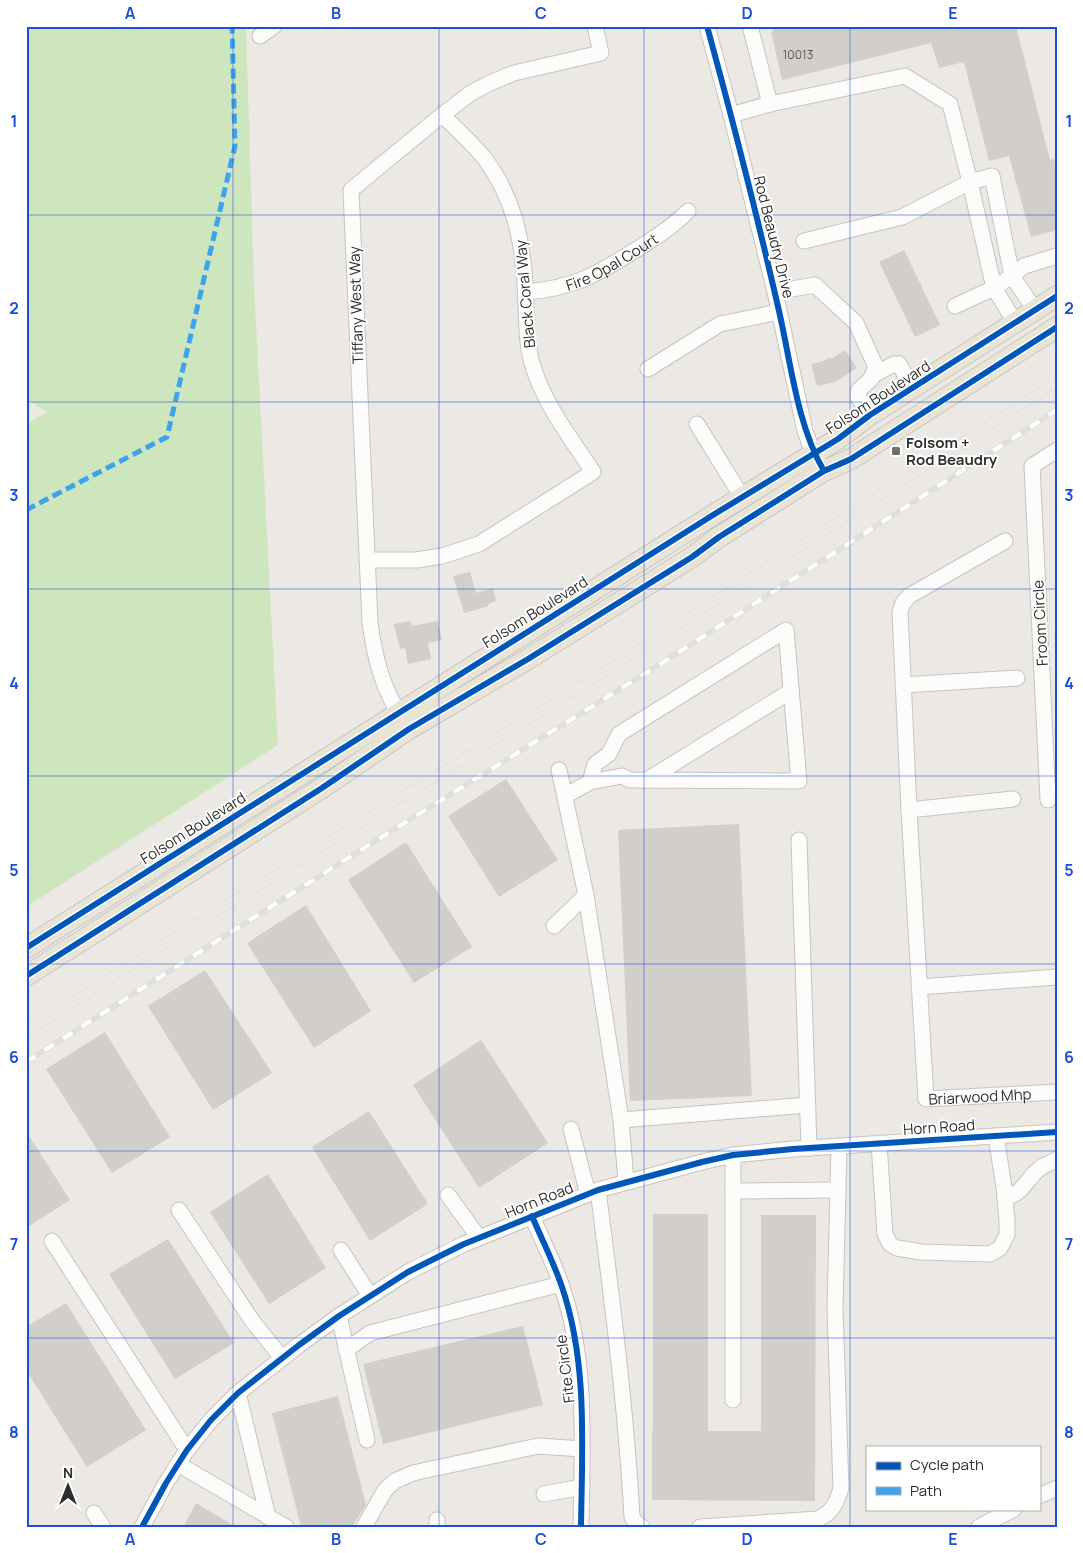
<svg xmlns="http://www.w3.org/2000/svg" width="1083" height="1553" font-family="Manrope,sans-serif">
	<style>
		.green { fill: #cee6be }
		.building { fill: #d1cecb }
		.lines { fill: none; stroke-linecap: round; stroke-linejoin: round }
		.minor-casing { stroke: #c5c4c5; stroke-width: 17 }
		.major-casing { stroke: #c6c5c4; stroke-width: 22 }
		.minor { stroke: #fcfcfb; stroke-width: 15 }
		.major { stroke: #e8e4d6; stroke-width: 20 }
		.tram { stroke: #dfdfe1; stroke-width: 1 }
		.rail-casing { stroke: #dfdfe1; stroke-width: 5.5 }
		.rail { stroke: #fff; stroke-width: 4; stroke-dasharray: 11; stroke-linecap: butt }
		.quiet { stroke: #3ea3eb; stroke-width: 5; stroke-dasharray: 10 5; stroke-linecap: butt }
		.cycleway-casing { stroke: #fff; stroke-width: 9 }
		.cycleway { stroke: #0057b8; stroke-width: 6 }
		.grid { fill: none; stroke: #1d4ed8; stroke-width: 1; stroke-opacity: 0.55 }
		.poi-dot { fill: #706f6e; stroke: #fff; stroke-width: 2 }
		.labels { text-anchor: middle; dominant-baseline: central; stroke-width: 4; stroke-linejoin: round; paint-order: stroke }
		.number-label { font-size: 12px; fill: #585857 }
		.street-label { font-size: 15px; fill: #2e2e2e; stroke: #fff }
		.poi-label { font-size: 15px; font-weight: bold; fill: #2e2e2e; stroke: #fff; text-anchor: start }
		.neatline { fill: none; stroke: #1d4ed8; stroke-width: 2 }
		.grid-label { font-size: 16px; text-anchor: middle; font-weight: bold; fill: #1d4ed8 }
	</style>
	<rect width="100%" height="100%" fill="#ece8e4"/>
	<path class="green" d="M 26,26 L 246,26 L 254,286 L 278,745 L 26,907 L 26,424 L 47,412 L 26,399 Z"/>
	<path class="building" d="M 772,26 L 1016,26 L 1050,160 L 1054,159 L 1057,170 L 1057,230 L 1031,237 L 1009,156 L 989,161 L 964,62 L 939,68 L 931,43 L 782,80 L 771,32 L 773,31 Z
		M 904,250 L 940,325 L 915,337 L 879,262 Z
		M 845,350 L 857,368 L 835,382 L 817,386 L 811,364 L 824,361 L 830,357 L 831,359 Z
		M 470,572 L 476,593 L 493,588 L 496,601 L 488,604 L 489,606 L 464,613 L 453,576 Z
		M 410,621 L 412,626 L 438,621 L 442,640 L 428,643 L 431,659 L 408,664 L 405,648 L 400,649 L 394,624 Z
		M 506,779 L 558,860 L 499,897 L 448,816 Z
		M 739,824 L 752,1096 L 630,1101 L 618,830 Z
		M 406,842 L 472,947 L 414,983 L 348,880 Z
		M 306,905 L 371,1011 L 314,1048 L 247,943 Z
		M 205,970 L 272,1073 L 213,1110 L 148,1006 Z
		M 105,1032 L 170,1137 L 112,1173 L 46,1069 Z
		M 481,1040 L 548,1143 L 479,1188 L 413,1085 Z
		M 369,1111 L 428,1204 L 370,1241 L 312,1147 Z
		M 26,1131 L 70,1200 L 26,1228 Z
		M 268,1174 L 326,1268 L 269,1304 L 210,1212 Z
		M 653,1214 L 708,1214 L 708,1431 L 761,1431 L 761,1215 L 816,1215 L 815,1501 L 652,1500 L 652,1431 L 653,1431 Z
		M 168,1239 L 234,1343 L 175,1379 L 109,1274 Z
		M 66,1303 L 146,1430 L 87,1467 L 26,1370 L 26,1327 Z
		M 523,1326 L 543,1405 L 383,1444 L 363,1364 Z
		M 338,1396 L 366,1505 L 352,1527 L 301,1527 L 272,1413 Z
		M 196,1503 L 236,1527 L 183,1527 Z"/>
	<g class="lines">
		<g class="minor-casing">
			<g id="minor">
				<path d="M 707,26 L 731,115 L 775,292 L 805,431 L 813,453 L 819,463"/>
				<path d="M 750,26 L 770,104 L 905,76 L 950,104 L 970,182 L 992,176 L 1012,276 L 1035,310"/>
				<path d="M 260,36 L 274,26"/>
				<path d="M 731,115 L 770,104"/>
				<path d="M 804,241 L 902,217 L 970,182 L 994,288 L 1015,322"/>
				<path id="s1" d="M 526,292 C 576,288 597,274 639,248 C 657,236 674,226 688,211"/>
				<path d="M 775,292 L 815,285 L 856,323 L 876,367 L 871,379 L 859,390 L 858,397 L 870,415"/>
				<path d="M 955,306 L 994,288 L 1012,276 L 1024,266 L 1057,256"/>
				<path d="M 648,369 L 720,324 L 779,312"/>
				<path d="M 872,376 L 894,364 L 899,364 L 913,389"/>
				<path d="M 697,424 L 742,497"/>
				<path id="s2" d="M 1005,541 L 909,596 L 903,603 L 900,612 L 909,810 L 926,1099 L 1057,1092"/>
				<path d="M 367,560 L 416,560 L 442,556 L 479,544 L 593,472 C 571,438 543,403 532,363 C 525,338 527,310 525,283 C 522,237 513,197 485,159 C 472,143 457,129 442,115"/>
				<path d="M 903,685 L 1017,678"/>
				<path d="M 404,722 C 383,690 375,660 370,623 L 351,190 L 442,115 L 471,93 L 492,82 L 514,73 L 601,53 L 595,26"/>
				<path d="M 559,770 L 586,895 L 621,1120 L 626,1182"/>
				<path d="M 647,780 L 791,691"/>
				<path d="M 565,796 L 590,782 L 622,776 L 630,780 L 799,781 L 786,630 L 619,734 L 609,754 L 595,764 L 590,782"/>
				<path d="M 1048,800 L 1032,466 L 1057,450"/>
				<path d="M 909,810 L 1013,799"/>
				<path d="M 799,840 L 809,1148"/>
				<path d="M 554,926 L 586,895"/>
				<path d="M 919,987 L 1057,977"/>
				<path d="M 621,1120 L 808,1105"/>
				<path d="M 571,1129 L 588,1194"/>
				<path d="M 879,1143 L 885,1234 L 890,1244 L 897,1248 L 921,1252 L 990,1254 L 1000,1248 L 1007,1235 L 1007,1221 L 1004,1187 L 996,1136"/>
				<path d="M 598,1190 C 612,1299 626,1408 632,1517 L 636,1523 L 642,1527"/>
				<path d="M 733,1191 L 838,1190"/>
				<path d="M 448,1195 L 479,1238"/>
				<path d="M 1005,1197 C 1023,1195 1026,1179 1039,1169 C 1044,1165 1051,1163 1057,1159"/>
				<path d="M 179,1210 L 253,1322 L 282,1358"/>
				<path d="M 532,1216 C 542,1240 554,1263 562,1287 C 588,1363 582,1447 581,1527"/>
				<path d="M 52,1241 L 187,1450"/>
				<path d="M 341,1250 L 370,1296"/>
				<path d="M 339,1316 L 367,1440"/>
				<path d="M 346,1350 L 370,1333 L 561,1284"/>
				<path d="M 238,1393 L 268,1517"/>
				<path d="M 733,1400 L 733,1155"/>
				<path d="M 178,1464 L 286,1527"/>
				<path d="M 544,1494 L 582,1487"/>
				<path d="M 1039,1496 L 1057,1488"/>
				<path d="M 94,1513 L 103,1527"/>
				<path d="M 437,1520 L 437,1527"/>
				<path d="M 142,1527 L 166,1483 L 187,1450 L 211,1420 L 238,1393 L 299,1345 L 339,1316 L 408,1272 L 464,1244 L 598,1190 L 702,1162 L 733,1155 L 793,1149 L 1057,1132"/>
				<path d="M 364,1527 L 385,1490 L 395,1481 L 413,1473 L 538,1446 L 582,1449"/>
				<path d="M 700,1527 L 818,1519 C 832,1513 837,1502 841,1488 L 835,1308 L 839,1146"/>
				<path d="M 979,1527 L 1014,1509"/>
			</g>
		</g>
		<g class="major-casing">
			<path id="major" d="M 26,948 L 713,515 L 838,439 L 870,415 L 1057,296
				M 26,976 L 322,788 L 409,729 L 528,659 L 692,557 L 719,537 L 824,471 L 851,459 L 1057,327"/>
		</g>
		<use href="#minor" class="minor"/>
		<use href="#major" class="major"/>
		<path class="tram" d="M 26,1026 L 184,926 L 592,674 L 1057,376
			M 26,1038 L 189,934 L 597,682 L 1057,387"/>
		<g class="rail-casing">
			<path id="rail" d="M 26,1062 L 340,863 L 662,663 L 1057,410"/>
		</g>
		<use href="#rail" class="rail"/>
		<path class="quiet" d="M 26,510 L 167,437 L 235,146 L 232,26"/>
		<g class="cycleway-casing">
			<path id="cycleway" d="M 707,26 C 733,121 757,215 779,311 C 791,363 797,425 824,471
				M 26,948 L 713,515 L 838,439 L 870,415 L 1057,296
				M 26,976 L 322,788 L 409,729 L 528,659 L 692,557 L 719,537 L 824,471 L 851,459 L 1057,327
				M 532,1216 C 542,1240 554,1263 562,1287 C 588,1363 582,1447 581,1527
				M 142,1527 L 166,1483 L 187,1450 L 211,1420 L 238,1393 L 299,1345 L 339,1316 L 408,1272 L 464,1244 L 598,1190 L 702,1162 L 733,1155 L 793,1149 L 1057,1132"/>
		</g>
		<use href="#cycleway" class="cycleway"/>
	</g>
	<path class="grid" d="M 233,26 L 233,1527M 439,26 L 439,1527M 644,26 L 644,1527M 850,26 L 850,1527M 26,215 L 1057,215M 26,402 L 1057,402M 26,589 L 1057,589M 26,776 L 1057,776M 26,964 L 1057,964M 26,1151 L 1057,1151M 26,1338 L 1057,1338"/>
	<rect class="poi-dot" x="891" y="446" width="10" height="10" rx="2.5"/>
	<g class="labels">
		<g class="number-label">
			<text x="798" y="54">10013</text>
		</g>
		<g class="street-label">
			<text transform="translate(774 237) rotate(76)">Rod Beaudry Drive</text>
			<text stroke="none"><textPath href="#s1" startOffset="92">Fire Opal Court</textPath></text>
			<text transform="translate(525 294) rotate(-95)">Black Coral Way</text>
			<text transform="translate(356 305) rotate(-92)">Tiffany West Way</text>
			<text transform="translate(878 397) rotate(-33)">Folsom Boulevard</text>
			<text transform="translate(535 612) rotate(-32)">Folsom Boulevard</text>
			<text transform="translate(1040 623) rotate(-93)">Froom Circle</text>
			<text transform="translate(193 828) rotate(-32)">Folsom Boulevard</text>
			<text stroke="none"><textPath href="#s2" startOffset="671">Briarwood Mhp</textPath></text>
			<text transform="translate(939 1127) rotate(-4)">Horn Road</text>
			<text transform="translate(539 1200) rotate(-22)">Horn Road</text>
			<text transform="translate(565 1369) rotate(-97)">Fite Circle</text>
		</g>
		<g class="poi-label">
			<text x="906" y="442">Folsom +<tspan x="906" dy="17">Rod Beaudry</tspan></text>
		</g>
	</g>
	<rect width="1083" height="1553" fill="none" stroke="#ffffff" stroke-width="55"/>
	<rect x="866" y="1446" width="175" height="65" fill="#ffffff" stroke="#ababab"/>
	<rect x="876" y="1462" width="25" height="8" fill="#0057b8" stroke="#ababab"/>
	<text x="910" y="1470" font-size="15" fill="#2e2e2e">Cycle path</text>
	<rect x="876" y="1487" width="25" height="8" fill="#3ea3eb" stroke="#ababab"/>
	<text x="910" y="1496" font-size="15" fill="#2e2e2e">Path</text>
	<g transform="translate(68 1486)" stroke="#ffffff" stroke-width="4" paint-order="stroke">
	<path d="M0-4L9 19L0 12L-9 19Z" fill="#2e2e2e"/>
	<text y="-8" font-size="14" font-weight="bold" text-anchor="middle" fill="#2e2e2e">N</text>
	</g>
	<rect x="28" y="28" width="1028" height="1498" class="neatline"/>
	<g class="grid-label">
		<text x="130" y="19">A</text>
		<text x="336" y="19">B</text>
		<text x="541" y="19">C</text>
		<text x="747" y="19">D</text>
		<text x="953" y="19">E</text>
		<text x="14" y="127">1</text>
		<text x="1069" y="127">1</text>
		<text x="14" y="314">2</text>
		<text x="1069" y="314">2</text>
		<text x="14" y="501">3</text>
		<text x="1069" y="501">3</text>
		<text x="14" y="689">4</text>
		<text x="1069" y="689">4</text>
		<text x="14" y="876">5</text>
		<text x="1069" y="876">5</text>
		<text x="14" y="1063">6</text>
		<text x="1069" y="1063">6</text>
		<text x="14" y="1250">7</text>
		<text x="1069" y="1250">7</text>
		<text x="14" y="1438">8</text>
		<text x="1069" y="1438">8</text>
		<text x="130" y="1545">A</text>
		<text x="336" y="1545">B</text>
		<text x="541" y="1545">C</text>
		<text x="747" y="1545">D</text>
		<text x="953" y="1545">E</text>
	</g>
</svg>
